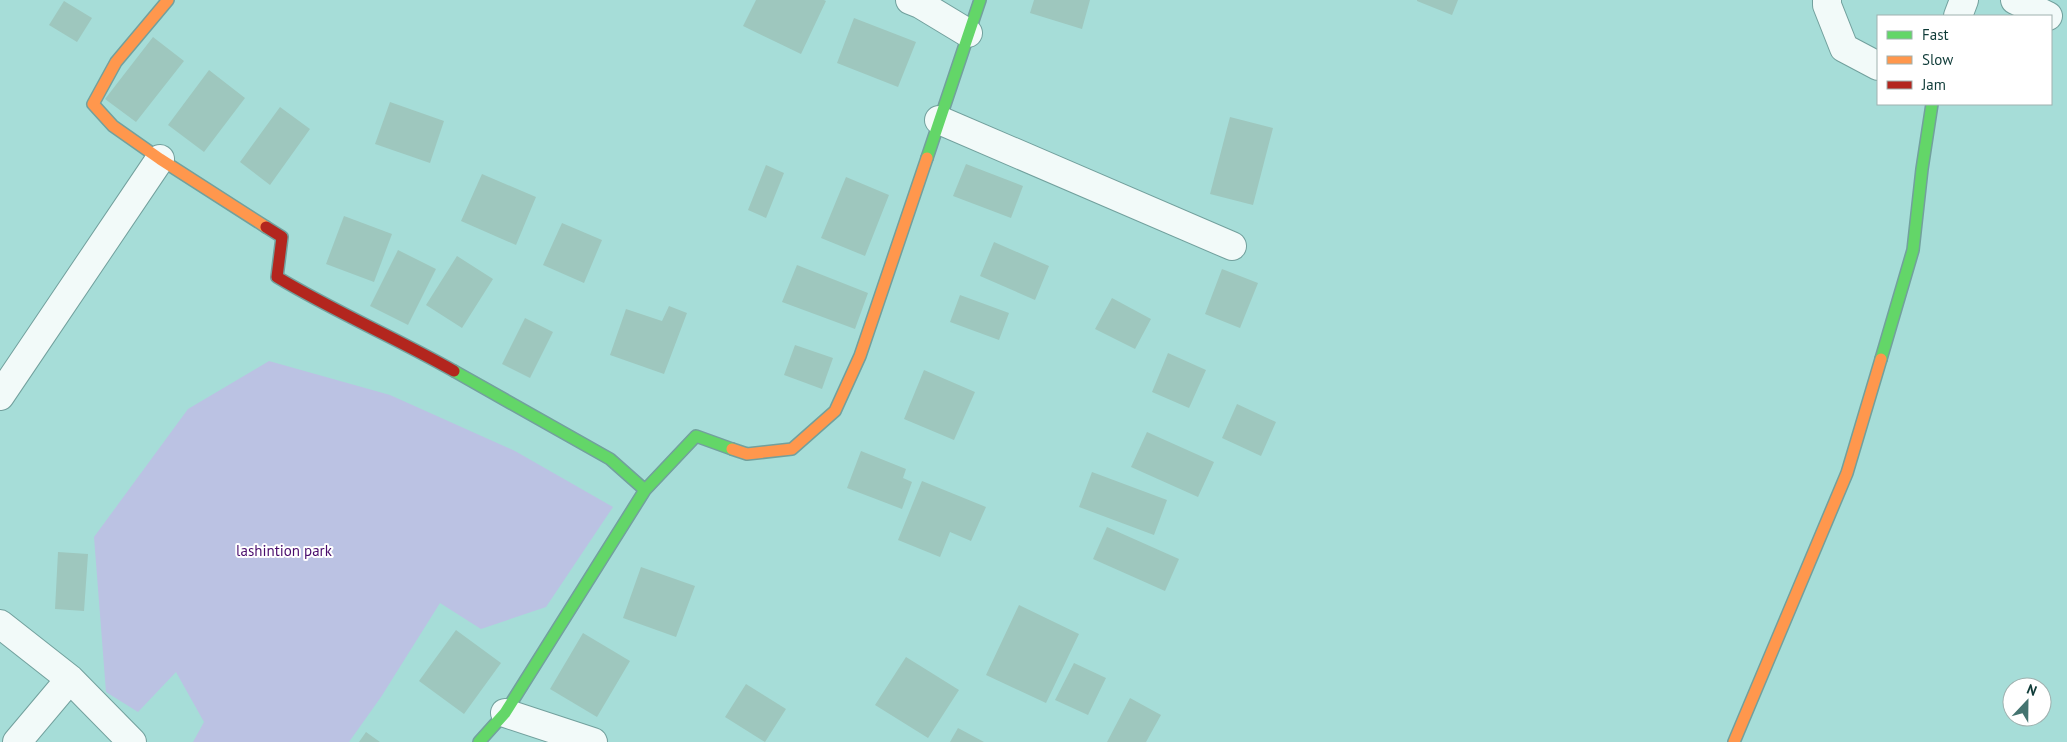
<svg xmlns="http://www.w3.org/2000/svg" width="2067" height="742" font-family="'PT Sans',sans-serif">
	<style>
		.green { fill: #bbc2e3 }
		.building { fill: #9ec7be }
		.lines { fill: none; stroke-linecap: round; stroke-linejoin: round }
		.street-casing { stroke: #72a09d; stroke-width: 30 }
		.fast-casing { stroke: #72a09d; stroke-width: 14 }
		.slow-casing { stroke: #72a09d; stroke-width: 14 }
		.jam-casing { stroke: #72a09d; stroke-width: 14 }
		.street { stroke: #f2faf9; stroke-width: 28 }
		.fast { stroke: #63d668; stroke-width: 11 }
		.slow { stroke: #ff974d; stroke-width: 11 }
		.jam { stroke: #b3261e; stroke-width: 11 }
		.labels { text-anchor: middle; dominant-baseline: central; stroke-width: 4; stroke-linejoin: round; paint-order: stroke }
		.park-label { font-size: 15px; fill: #490c6c; stroke: #fff }
	</style>
	<rect width="100%" height="100%" fill="#a6ddd8"/>
	<path class="green" d="M 269,361 L 390,395 L 515,451 L 613,507 L 546,607 L 481,629 L 440,603 L 381,697 L 349,742 L 193,742 L 204,722 L 176,672 L 138,712 L 106,692 L 94,537 L 188,409 Z"/>
	<path class="building" d="M 756,0 L 824,0 L 826,1 L 801,54 L 743,26 Z
		M 1034,0 L 1090,0 L 1082,29 L 1030,13 Z
		M 1417,0 L 1458,0 L 1452,15 L 1417,1 Z
		M 64,1 L 92,18 L 77,42 L 49,25 Z
		M 854,18 L 916,42 L 898,87 L 837,63 Z
		M 153,37 L 184,61 L 136,122 L 105,99 Z
		M 209,70 L 245,98 L 204,152 L 168,125 Z
		M 390,102 L 444,121 L 430,163 L 375,144 Z
		M 280,107 L 310,129 L 270,185 L 240,162 Z
		M 1230,117 L 1273,128 L 1253,205 L 1210,194 Z
		M 966,164 L 1023,186 L 1011,218 L 953,196 Z
		M 766,165 L 784,173 L 766,218 L 748,210 Z
		M 482,174 L 536,197 L 516,245 L 461,221 Z
		M 846,177 L 889,195 L 865,256 L 821,238 Z
		M 344,216 L 392,234 L 374,282 L 326,264 Z
		M 562,223 L 602,240 L 584,283 L 543,265 Z
		M 994,242 L 1049,266 L 1035,300 L 980,276 Z
		M 398,250 L 436,269 L 408,325 L 370,306 Z
		M 457,256 L 493,279 L 462,328 L 426,305 Z
		M 797,265 L 868,293 L 855,329 L 782,302 Z
		M 1222,269 L 1258,283 L 1240,328 L 1205,314 Z
		M 960,295 L 1009,313 L 999,340 L 950,322 Z
		M 1112,298 L 1151,319 L 1135,349 L 1095,329 Z
		M 669,306 L 687,313 L 664,374 L 610,355 L 626,309 L 662,321 Z
		M 525,318 L 553,332 L 530,378 L 502,364 Z
		M 795,345 L 833,358 L 822,389 L 784,375 Z
		M 1168,353 L 1206,370 L 1189,408 L 1152,392 Z
		M 924,370 L 975,392 L 954,440 L 904,419 Z
		M 1237,404 L 1276,422 L 1261,456 L 1222,438 Z
		M 1147,432 L 1214,462 L 1198,497 L 1131,467 Z
		M 861,451 L 906,469 L 903,478 L 912,482 L 902,509 L 847,488 Z
		M 1092,472 L 1167,500 L 1154,535 L 1079,507 Z
		M 922,481 L 986,507 L 971,541 L 950,532 L 940,557 L 898,540 Z
		M 1107,527 L 1179,559 L 1165,591 L 1093,559 Z
		M 58,552 L 88,554 L 84,611 L 55,609 Z
		M 641,567 L 695,586 L 676,637 L 623,618 Z
		M 1019,605 L 1079,634 L 1046,703 L 986,675 Z
		M 456,630 L 501,663 L 464,714 L 419,681 Z
		M 583,633 L 630,661 L 597,717 L 550,689 Z
		M 906,657 L 959,690 L 928,738 L 875,705 Z
		M 1074,663 L 1106,678 L 1088,715 L 1055,700 Z
		M 746,684 L 786,709 L 765,742 L 725,717 Z
		M 1130,698 L 1161,715 L 1146,742 L 1107,742 Z
		M 958,728 L 984,742 L 950,742 Z
		M 366,732 L 380,742 L 359,742 Z"/>
	<g class="lines">
		<g class="street-casing">
			<path id="street" d="M 910,0 L 920,4 L 968,33
				M 1827,0 L 1827,5 L 1844,48 L 1878,66
				M 2015,0 L 2048,16
				M 1958,16 L 1964,0
				M 939,120 L 1232,246
				M 0,396 L 160,159
				M 0,624 L 70,679 L 132,742
				M 505,713 L 593,742
				M 17,742 L 70,679"/>
		</g>
		<g class="fast-casing">
			<path id="fast" d="M 927,158 L 980,0
				M 1881,359 L 1913,250 L 1922,169 L 1932,104
				M 454,371 L 610,459 L 645,490
				M 479,742 L 505,713 L 645,490 L 696,436 L 732,449"/>
		</g>
		<g class="slow-casing">
			<path id="slow" d="M 168,0 L 116,62 L 93,104 L 113,126 L 160,159 L 266,227
				M 732,449 L 747,454 L 792,449 L 835,411 L 860,356 L 927,158
				M 1734,742 L 1847,473 L 1881,359"/>
		</g>
		<g class="jam-casing">
			<path id="jam" d="M 266,227 L 282,237 L 277,277 C 335,312 396,338 454,371"/>
		</g>
		<use href="#street" class="street"/>
		<use href="#fast" class="fast"/>
		<use href="#slow" class="slow"/>
		<use href="#jam" class="jam"/>
	</g>
	<g class="labels">
		<g class="park-label">
			<text x="284" y="550">lashintion park</text>
		</g>
	</g>
	<rect x="1877" y="15" width="175" height="90" fill="#ffffff" stroke="#9fb1af"/>
	<rect x="1887" y="31" width="25" height="8" fill="#63d668" stroke="#9fb1af"/>
	<text x="1922" y="40" font-size="15" fill="#0f3b38">Fast</text>
	<rect x="1887" y="56" width="25" height="8" fill="#ff974d" stroke="#9fb1af"/>
	<text x="1922" y="65" font-size="15" fill="#0f3b38">Slow</text>
	<rect x="1887" y="81" width="25" height="8" fill="#b3261e" stroke="#9fb1af"/>
	<text x="1922" y="90" font-size="15" fill="#0f3b38">Jam</text>
	<g transform="translate(2027 702) rotate(22)"><circle r="24" fill="#ffffff" stroke="#9fb1af"/>
	<path d="M0-4L9 19L0 12L-9 19Z" fill="#447470"/>
	<text y="-8" font-size="14" font-weight="bold" text-anchor="middle" fill="#0f3b38">N</text>
	</g>
</svg>
